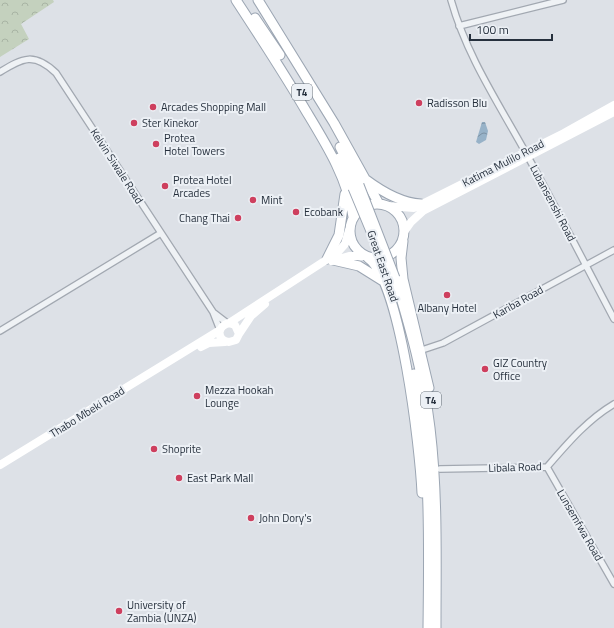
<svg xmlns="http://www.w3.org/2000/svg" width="614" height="628" font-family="'Titillium Web',sans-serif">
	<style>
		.park { fill: url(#park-crowns) }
		.water { fill: url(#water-waves) }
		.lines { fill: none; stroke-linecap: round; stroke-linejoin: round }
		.minor-casing { stroke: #a2a8b1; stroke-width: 8 }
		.primary-casing { stroke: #9ca6b3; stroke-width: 11 }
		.minor { stroke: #eff2f5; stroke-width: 5.5 }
		.secondary { stroke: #fff; stroke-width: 8 }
		.primary { stroke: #fff; stroke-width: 9 }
		.primary-bridge-casing { stroke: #9ca6b3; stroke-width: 11; stroke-linecap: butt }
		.primary-bridge { stroke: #fff; stroke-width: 9 }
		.poi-dot { fill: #ce3f5e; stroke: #ecf0f5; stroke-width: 1.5 }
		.labels { text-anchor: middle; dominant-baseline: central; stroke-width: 4; stroke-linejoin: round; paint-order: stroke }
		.shield { fill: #ecf0f5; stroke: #616a74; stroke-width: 1 }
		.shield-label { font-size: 10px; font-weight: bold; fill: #26303d }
		.poi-label { font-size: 11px; fill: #26303d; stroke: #ecf0f5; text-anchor: start }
		.street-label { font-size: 11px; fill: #26303d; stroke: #ecf0f5 }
	</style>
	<defs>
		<pattern id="park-crowns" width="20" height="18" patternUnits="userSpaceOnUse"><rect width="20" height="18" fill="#c4d1be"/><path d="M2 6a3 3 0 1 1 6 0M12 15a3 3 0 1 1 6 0" fill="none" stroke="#a8b4a4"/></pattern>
		<pattern id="water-waves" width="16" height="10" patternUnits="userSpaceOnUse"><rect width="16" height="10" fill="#97b2c8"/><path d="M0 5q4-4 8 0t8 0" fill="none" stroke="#7b91a4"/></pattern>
	</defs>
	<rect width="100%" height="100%" fill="#dde1e7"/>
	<path class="park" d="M 0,0 L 53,0 L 54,2 L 21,24 L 29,39 L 0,57 Z"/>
	<path class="water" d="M 482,122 L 485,122 L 488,131 L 486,140 L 479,144 L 476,142 Z"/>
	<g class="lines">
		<g class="minor-casing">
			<path id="minor" d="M 451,0 C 467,57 499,104 527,155 C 557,209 585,264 614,319
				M 459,26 L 563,0
				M 0,72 C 23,58 34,52 56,73 L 213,312 L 220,330
				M 214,313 L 227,323
				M 0,331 L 161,233
				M 422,350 L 443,343 L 614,250
				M 547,467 L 614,584
				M 440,469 L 547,467 C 567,444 587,420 614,404"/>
		</g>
		<g class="primary-casing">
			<path id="primary" d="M 236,0 C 260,37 284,73 306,111 C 326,144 348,179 353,217
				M 258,0 L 334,123 L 379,204
				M 255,18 L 280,55
				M 340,147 L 359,185
				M 339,158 L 353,188
				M 365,179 C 381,191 401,203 421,204
				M350 231a27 27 0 1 1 54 0a27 27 0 1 1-54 0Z
				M 403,241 L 401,258 L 403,279 L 429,388
				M 368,258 C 401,281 420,449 422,493
				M 327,259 L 339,235 L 345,194
				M 333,260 L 359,266 L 383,281
				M 395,278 C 410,327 424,377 430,428 C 438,495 436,561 436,628
				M 414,374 C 431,458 429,542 428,628"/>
		</g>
		<use href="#minor" class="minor"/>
		<path class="secondary" d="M 388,206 L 414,208 L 564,133 L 614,105
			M 404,232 L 411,222 L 423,211 L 614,112
			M 332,261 L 349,256 L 364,256
			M 229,323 L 235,325 L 239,334 L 236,340 L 229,342 C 216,340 217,326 229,323 L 337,253 L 345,244 L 349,230
			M 239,334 L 251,316 L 265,304
			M 201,347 L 209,343 L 225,342
			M 0,465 L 220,330"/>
		<use href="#primary" class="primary"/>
		<g class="primary-bridge-casing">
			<path id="primary-bridge" d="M 359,185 L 395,278
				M 353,188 L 378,248"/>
		</g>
		<use href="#primary-bridge" class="primary-bridge"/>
	</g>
	<g class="poi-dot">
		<circle cx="419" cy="103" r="4"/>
		<circle cx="153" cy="107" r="4"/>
		<circle cx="134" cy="123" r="4"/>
		<circle cx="156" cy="144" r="4"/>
		<circle cx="165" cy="186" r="4"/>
		<circle cx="253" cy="200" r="4"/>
		<circle cx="296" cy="212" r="4"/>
		<circle cx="238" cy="218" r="4"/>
		<circle cx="447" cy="295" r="4"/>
		<circle cx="485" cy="369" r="4"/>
		<circle cx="197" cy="396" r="4"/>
		<circle cx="154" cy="449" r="4"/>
		<circle cx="179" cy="478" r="4"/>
		<circle cx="251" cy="518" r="4"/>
		<circle cx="119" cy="611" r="4"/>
	</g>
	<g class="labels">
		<g class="shield">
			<rect x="292" y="84" width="20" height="16" rx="3"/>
			<rect x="421" y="392" width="20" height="16" rx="3"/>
		</g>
		<g class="shield-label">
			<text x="302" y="92">T4</text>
			<text x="431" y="400">T4</text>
		</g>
		<g class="poi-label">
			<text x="427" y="103">Radisson Blu</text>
			<text x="161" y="107">Arcades Shopping Mall</text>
			<text x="142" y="123">Ster Kinekor</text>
			<text x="164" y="138">Protea<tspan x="164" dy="13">Hotel Towers</tspan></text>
			<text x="173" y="180">Protea Hotel<tspan x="173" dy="13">Arcades</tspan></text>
			<text x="261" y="200">Mint</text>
			<text x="304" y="212">Ecobank</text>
			<text x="230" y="218" text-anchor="end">Chang Thai</text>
			<text x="447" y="308" text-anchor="middle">Albany Hotel</text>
			<text x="493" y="363">GIZ Country<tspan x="493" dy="13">Office</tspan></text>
			<text x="205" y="390">Mezza Hookah<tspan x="205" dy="13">Lounge</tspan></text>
			<text x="162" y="449">Shoprite</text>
			<text x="187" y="478">East Park Mall</text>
			<text x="259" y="518">John Dory's</text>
			<text x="127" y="605">University of<tspan x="127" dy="13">Zambia (UNZA)</tspan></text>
		</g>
		<g class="street-label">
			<text transform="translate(503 163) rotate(-27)">Katima Mulilo Road</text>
			<text transform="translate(117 166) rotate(57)">Kelvin Siwale Road</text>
			<text transform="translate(553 203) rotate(62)">Lubansenshi Road</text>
			<text transform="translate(383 266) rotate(71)">Great East Road</text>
			<text transform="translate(518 302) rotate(-29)">Kariba Road</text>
			<text transform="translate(87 412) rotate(-32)">Thabo Mbeki Road</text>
			<text transform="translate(515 467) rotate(-2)">Libala Road</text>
			<text transform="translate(580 525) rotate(60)">Lunsemfwa Road</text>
		</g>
	</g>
	<path d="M470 34v6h82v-6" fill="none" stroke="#26303d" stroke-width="2"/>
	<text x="476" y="34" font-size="12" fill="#26303d" stroke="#ecf0f5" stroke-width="3" paint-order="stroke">100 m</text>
</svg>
